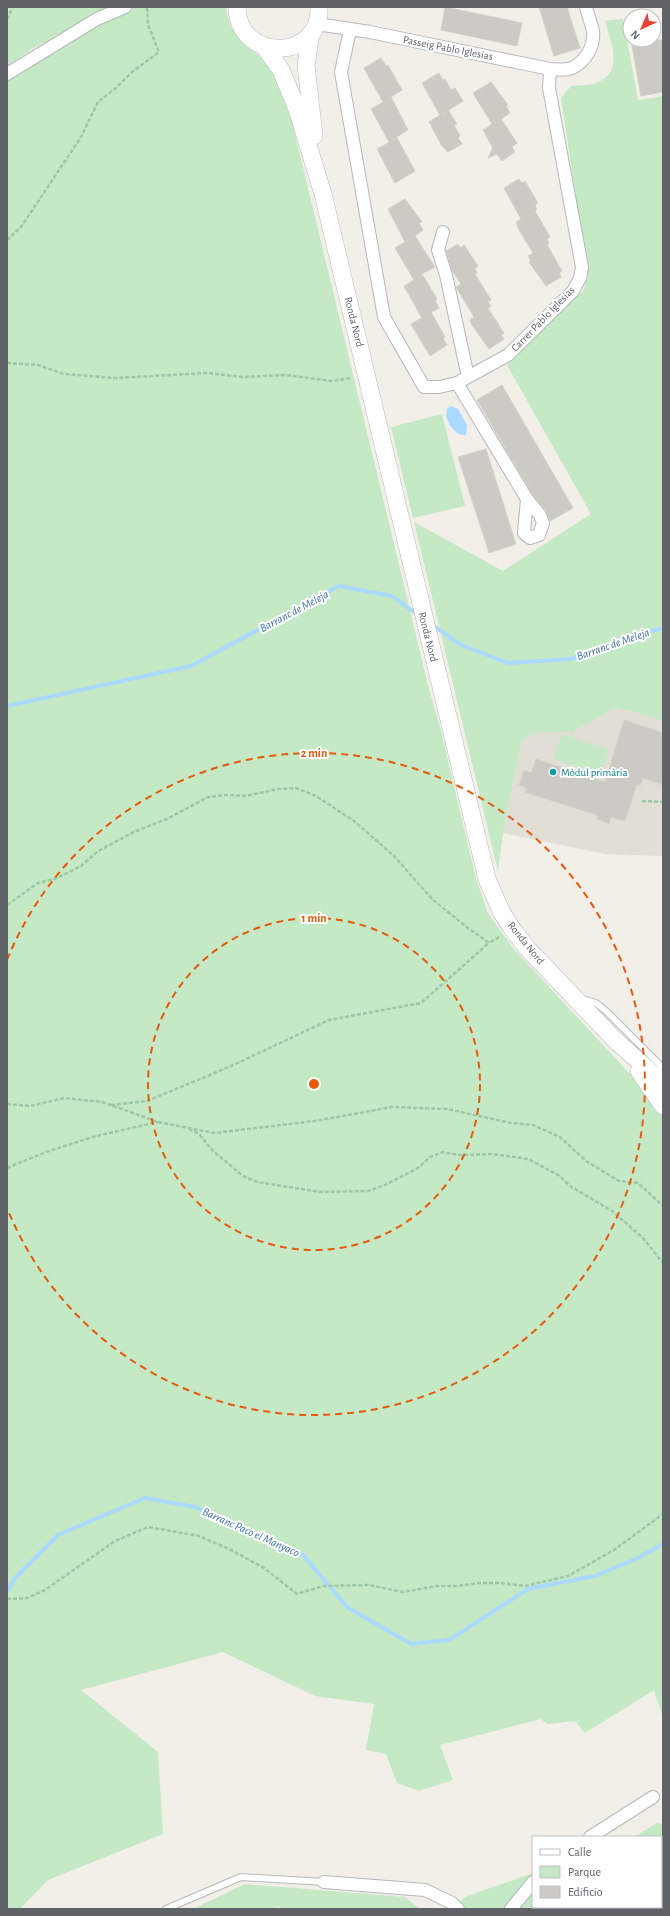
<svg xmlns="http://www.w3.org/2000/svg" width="670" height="1916" font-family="'Alegreya Sans',sans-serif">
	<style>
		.education { fill: #e1ded6 }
		.green { fill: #c5e8c5 }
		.water { fill: #aadaff }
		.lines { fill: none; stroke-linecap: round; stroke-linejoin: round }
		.stream { stroke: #aadaff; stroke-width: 4 }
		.building { fill: #cccac5; stroke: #d6d1c6 }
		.service-casing { stroke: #b5b8bc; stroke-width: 8 }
		.minor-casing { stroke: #b5b8bc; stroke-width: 14 }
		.secondary-casing { stroke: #b6babf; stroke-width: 18 }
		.path { stroke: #9cc7a9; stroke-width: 2.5; stroke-dasharray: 4 2; stroke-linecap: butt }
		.service { stroke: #fff; stroke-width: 6 }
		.minor { stroke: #fff; stroke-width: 12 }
		.secondary { stroke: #fff; stroke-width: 17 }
		.ring { fill: none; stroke: #e8590c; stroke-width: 2; stroke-dasharray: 7 5 }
		.culture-dot { fill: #0f9aa8; stroke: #fff; stroke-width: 1.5 }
		.labels { text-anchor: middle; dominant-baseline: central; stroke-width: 4; stroke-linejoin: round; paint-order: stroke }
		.street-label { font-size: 11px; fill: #5f6368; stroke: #fff }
		.culture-label { font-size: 11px; fill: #0d838f; stroke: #fff; text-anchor: start }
		.water-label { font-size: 12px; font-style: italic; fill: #4174aa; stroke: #fff }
		.centre { fill: #e8590c; stroke: #fff; stroke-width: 2 }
		.ring-label { font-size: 12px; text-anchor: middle; font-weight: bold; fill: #e8590c; stroke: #fff; stroke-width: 4; stroke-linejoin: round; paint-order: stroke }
	</style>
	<rect width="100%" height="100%" fill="#f1efe8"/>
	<path class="education" d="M 615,708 L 632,711 L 663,721 L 663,856 L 605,854 L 503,833 L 522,739 L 538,732 L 573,732 Z"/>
	<path class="green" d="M 7,7 L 112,7 L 32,49 L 7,66 Z
		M 134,7 L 226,7 C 229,35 243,41 261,58 C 272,70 279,84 286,97 L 429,689 L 441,731 L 476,879 L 488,913 L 512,947 L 644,1089 L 663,1117 L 663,1718 L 654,1690 L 585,1733 L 575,1721 L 547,1724 L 541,1719 L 440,1745 L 453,1780 L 419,1791 L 397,1783 L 386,1754 L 366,1750 L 374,1704 L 315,1696 L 223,1652 L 81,1690 L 158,1752 L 163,1834 L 48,1880 L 20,1909 L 7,1909 L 7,78 L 19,69 Z
		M 623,19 L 638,100 L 663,96 L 663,721 L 632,711 L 615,708 L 573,732 L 538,732 L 522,739 L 503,833 L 498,871 L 414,522 L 503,571 L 591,514 L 507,365 L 583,291 L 588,276 L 561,98 L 571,86 C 578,85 589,86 596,83 C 625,72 611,43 605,21 Z
		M 442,414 L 465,506 L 413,518 L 391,427 Z
		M 562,734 L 609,750 L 600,775 L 553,759 Z
		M 657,1823 L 663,1824 L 663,1909 L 452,1909 L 465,1897 L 533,1873 L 533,1907 L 661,1907 L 661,1837 L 634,1837 Z
		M 245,1884 L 405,1897 L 420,1909 L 280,1909 L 280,1907 L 269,1909 L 193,1909 Z"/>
	<path class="water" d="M 451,406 L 458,409 L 467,425 L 466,435 C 458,437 448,425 446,416 C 446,414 447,412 447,409 Z"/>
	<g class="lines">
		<path class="stream" d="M 431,624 L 461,645 L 508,663 L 571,659 L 635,635 L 663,628
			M 7,706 L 191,666 L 339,586 L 392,596 L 417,614
			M 7,1591 L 15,1578 L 58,1535 L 145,1498 L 195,1507 L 303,1555 L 347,1607 L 411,1644 L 449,1640 L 528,1589 L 595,1576 L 638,1558 L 663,1544"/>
	</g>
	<path class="building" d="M 445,7 L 522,23 L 517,46 L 441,30 Z
		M 539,7 L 567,7 L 580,48 L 554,56 Z
		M 631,40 L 663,40 L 663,92 L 641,96 Z
		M 381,58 L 386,66 L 388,65 L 402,90 L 391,97 L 408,130 L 389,142 L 371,109 L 383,102 L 364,68 Z
		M 439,73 L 443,80 L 445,79 L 451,90 L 455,88 L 463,101 L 443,114 L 448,110 L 457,124 L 454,125 L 460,136 L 458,138 L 462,144 L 448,152 L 442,146 L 429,122 L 440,115 L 422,83 Z
		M 491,82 L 508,105 L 506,106 L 510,113 L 501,119 L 517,143 L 512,147 L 515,152 L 502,161 L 497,154 L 488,158 L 493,148 L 483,130 L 492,124 L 473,93 Z
		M 397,138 L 415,171 L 395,183 L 377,149 Z
		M 519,179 L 522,183 L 525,181 L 538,203 L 535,205 L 537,209 L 535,211 L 550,237 L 547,239 L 549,243 L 547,245 L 562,271 L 559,273 L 561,277 L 546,286 L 529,262 L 531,261 L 528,256 L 533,253 L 518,228 L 516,222 L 521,219 L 504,188 Z
		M 405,199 L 422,222 L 419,223 L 423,230 L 415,236 L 435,267 L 422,274 L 437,299 L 435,300 L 439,308 L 431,312 L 445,337 L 443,339 L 447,345 L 430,356 L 411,324 L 422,318 L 404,286 L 414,280 L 395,248 L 405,242 L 388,209 Z
		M 458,244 L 461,248 L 464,245 L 478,266 L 475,269 L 477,273 L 475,274 L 491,300 L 488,302 L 491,306 L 488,308 L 504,333 L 501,335 L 504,339 L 489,349 L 472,325 L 470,320 L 474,317 L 456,287 L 461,284 L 452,270 L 446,251 Z
		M 502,385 L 573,508 L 550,521 L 546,510 L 533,495 L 477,400 Z
		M 486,449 L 516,544 L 489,553 L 458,457 Z
		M 624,720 L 663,733 L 663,785 L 643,778 L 640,785 L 637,784 L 625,821 L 611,817 L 609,824 L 597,819 L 597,815 L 525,792 L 527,788 L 519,785 L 524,770 L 531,773 L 536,759 L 605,782 Z"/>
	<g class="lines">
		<g class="service-casing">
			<path id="service" d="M 582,999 L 596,1003 L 606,1011 L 663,1068
				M 166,1909 L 241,1877 L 324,1882"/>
		</g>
		<g class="minor-casing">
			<path id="minor" d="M 317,24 L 370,32 L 550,69 C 557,69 565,71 572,68 C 585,62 595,46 593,31 C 591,23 588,15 586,7
				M 350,30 L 341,72 L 384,317 L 424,387 L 439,387 L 457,383 L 508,355 L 573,291 L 580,278 L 582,267 L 549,88 L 550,69
				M 7,74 L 97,19 L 125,7
				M 443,232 L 438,250 L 446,275 L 468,377
				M 457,383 L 527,499 L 524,533 L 530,538 L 539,535 L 543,523 L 540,515 L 527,499
				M 590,1837 L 653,1797
				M 324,1882 L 425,1890 L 452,1903 L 458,1909
				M 511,1909 L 533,1882"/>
		</g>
		<g class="secondary-casing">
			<path id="secondary" d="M 237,7 C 238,63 322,61 319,7
				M 311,33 L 306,65 L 314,136
				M 264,46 L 281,70 L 297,109 L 323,194 L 487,879 L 502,913 L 513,930 L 527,948 L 614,1039 L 663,1083
				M 639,1071 L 663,1106"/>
		</g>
		<path class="path" d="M 7,19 L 13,7
			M 7,240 L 21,227 L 81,137 L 98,102 L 116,88 L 132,72 L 159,52 L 148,25 L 147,7
			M 7,363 L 38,365 L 64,374 L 115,378 L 208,373 L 243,377 L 285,375 L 332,381 L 352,378
			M 642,801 L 663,802
			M 7,905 L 38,883 L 57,878 L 81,866 L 98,851 L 136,831 L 167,819 L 208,797 L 227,795 L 246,796 L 278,789 L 296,788 L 316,796 L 354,821 L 394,856 L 433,900 L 468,928 L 489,943 L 501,936
			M 7,1104 L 30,1106 L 64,1098 L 102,1102 L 158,1122 L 214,1133 L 315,1121 L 392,1107 L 447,1109 L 511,1123 L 533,1125 L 560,1137 L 586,1161 L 619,1181 L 638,1183 L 663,1206
			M 111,1105 L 147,1101 L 229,1067 L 329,1020 L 421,1003 L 489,943
			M 189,1129 L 199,1134 L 213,1151 L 243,1176 L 257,1182 L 321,1192 L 368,1191 L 385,1185 L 418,1168 L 430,1157 L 443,1152 L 458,1155 L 493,1154 L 528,1159 L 560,1176 L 570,1186 L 612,1211 L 643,1238 L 663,1263
			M 7,1168 L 46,1152 L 96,1136 L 158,1122
			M 7,1599 L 27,1598 L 45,1590 L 115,1541 L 148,1527 L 199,1536 L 229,1549 L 264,1568 L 297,1594 L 323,1586 L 369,1585 L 402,1592 L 437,1586 L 458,1586 L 480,1583 L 500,1583 L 525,1586 L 568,1576 L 614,1550 L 663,1514"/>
		<use href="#service" class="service"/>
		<use href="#minor" class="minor"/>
		<use href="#secondary" class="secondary"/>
	</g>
	<g class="ring">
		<circle cx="314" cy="1084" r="166"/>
		<path d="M7 960A331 331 0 1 1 7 1208"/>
	</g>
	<circle class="culture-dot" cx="553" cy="772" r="4"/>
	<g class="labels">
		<g class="street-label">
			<text transform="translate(448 48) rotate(11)">Passeig Pablo Iglesias</text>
			<text transform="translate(543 319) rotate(-46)">Carrer Pablo Iglesias</text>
			<text transform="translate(354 322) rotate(76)">Ronda Nord</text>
			<text transform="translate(428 637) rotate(76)">Ronda Nord</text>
			<text transform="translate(526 943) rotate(51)">Ronda Nord</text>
		</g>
		<g class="culture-label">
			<text x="561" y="772">Mòdul primària</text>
		</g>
		<g class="water-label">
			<text transform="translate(294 611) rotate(-28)">Barranc de Meleja</text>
			<text transform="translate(613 644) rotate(-19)">Barranc de Meleja</text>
			<text transform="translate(251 1532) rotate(24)">Barranc Paco el Manyaco</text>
		</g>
	</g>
	<circle cx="314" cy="1084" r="6" class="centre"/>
	<g class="ring-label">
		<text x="314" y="757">2 min</text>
		<text x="314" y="922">1 min</text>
	</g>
	<rect width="670" height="1916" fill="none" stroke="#5f6368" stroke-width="16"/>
	<rect x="532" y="1836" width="130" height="72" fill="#ffffff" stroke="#bfc1c3"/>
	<rect x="540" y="1849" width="20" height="6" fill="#ffffff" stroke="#bfc1c3"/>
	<text x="568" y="1856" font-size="12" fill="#5f6368">Calle</text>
	<rect x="540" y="1866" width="20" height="12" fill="#c5e8c5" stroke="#bfc1c3"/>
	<text x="568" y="1876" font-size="12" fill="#5f6368">Parque</text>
	<rect x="540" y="1886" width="20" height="12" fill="#cccac5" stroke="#bfc1c3"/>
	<text x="568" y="1896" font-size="12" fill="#5f6368">Edificio</text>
	<g transform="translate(642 28) rotate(224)"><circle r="19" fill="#ffffff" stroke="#bfc1c3"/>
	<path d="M0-3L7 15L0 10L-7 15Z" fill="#ea4335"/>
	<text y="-6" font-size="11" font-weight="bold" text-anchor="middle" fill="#5f6368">N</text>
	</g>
</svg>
